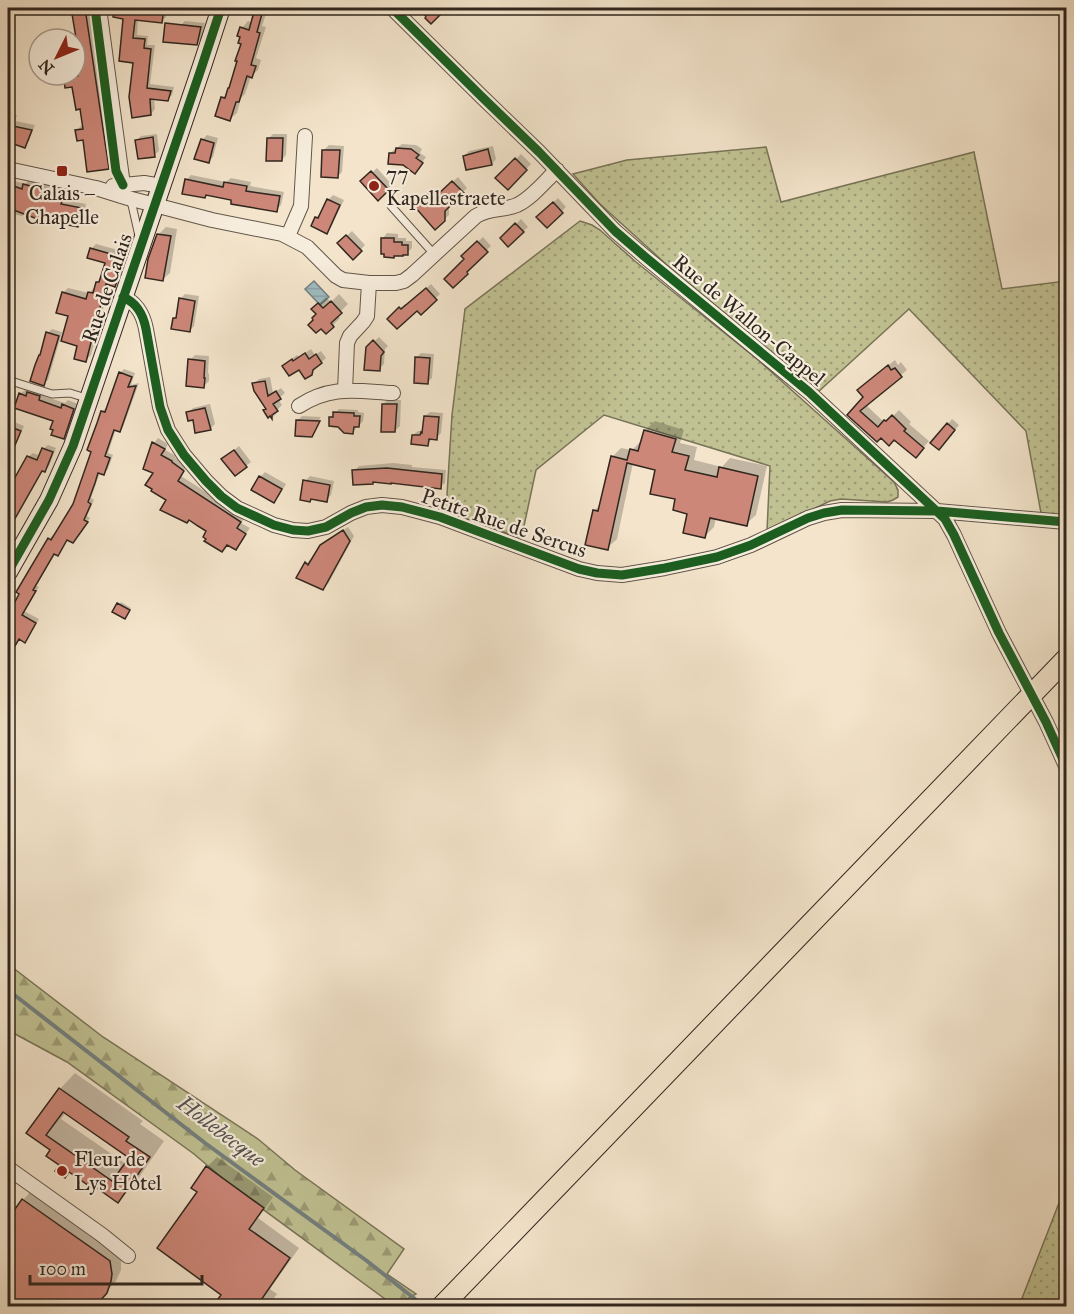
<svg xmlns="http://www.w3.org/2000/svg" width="1074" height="1314" font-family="'IM FELL Great Primer',serif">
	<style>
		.grass { fill: url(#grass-dots); stroke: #787458; stroke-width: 1.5 }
		.forest { fill: url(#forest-firs); stroke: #787458; stroke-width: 1.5 }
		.water { fill: url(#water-rules); stroke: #738080; stroke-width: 1.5 }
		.shadow { fill: #0003; fill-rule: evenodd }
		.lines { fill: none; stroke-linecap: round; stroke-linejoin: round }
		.stream { stroke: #738080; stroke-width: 4 }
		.building { fill: #cd8779; stroke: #30261e; stroke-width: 1.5; fill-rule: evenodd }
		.lane-casing { stroke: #615649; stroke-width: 9 }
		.street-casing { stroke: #615649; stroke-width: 16 }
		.secondary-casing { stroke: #30261e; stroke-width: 20 }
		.primary-casing { stroke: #30261e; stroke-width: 22 }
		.lane { stroke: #f7eddd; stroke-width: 7 }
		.street { stroke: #f7eddd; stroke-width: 14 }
		.secondary { stroke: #f7eddd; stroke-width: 18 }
		.primary { stroke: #f3e4cb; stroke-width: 20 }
		.cycleway-casing { stroke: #f7eddd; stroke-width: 13 }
		.cycleway { stroke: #1b5e20; stroke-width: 9 }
		.poi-dot { fill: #8f2418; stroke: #f7eddd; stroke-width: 2 }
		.labels { text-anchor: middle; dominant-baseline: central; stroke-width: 4.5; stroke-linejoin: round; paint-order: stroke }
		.poi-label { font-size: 21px; fill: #30261e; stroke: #f7eddd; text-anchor: start }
		.street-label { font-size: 21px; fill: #30261e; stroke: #f7eddd }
		.water-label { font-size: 22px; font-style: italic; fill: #52534f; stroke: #f7eddd }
	</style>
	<defs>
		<pattern id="grass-dots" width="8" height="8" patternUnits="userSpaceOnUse" patternTransform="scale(1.5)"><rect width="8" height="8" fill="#c1c293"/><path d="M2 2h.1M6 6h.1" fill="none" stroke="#9d9d77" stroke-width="1.8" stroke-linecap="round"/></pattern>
		<pattern id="forest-firs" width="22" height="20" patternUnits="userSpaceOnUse" patternTransform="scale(1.5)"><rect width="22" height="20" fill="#c1c293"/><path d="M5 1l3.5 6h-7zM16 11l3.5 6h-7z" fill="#9d9d77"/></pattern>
		<pattern id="water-rules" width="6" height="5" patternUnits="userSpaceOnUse" patternTransform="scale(1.5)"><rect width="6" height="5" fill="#a0bcc1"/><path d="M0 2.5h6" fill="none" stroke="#8aa1a5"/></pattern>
	</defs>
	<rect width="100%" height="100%" fill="#f3e4cb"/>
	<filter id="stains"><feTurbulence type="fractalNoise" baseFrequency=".00333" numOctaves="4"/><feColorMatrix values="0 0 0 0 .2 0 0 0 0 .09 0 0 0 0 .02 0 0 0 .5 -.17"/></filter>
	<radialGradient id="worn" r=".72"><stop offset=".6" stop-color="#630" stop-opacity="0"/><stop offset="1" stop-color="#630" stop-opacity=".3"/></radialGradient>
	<path class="grass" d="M 766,147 L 781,202 L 974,152 L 1002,289 L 1066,281 L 1066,516 L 1041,513 L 1026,431 L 909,309 L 818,392 L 667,265 L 600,204 L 573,174 L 627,160 Z
		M 580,221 L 592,225 L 600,230 L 636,262 L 757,359 L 894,482 L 898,490 L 898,497 L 893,500 L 887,502 L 841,499 L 830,501 L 767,531 L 770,466 L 604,415 L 536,470 L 521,540 L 493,527 L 444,512 L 447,495 L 452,415 L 465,309 Z
		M 1066,1185 L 1066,1306 L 1019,1306 Z"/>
	<path class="forest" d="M 8,964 L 103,1037 L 258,1139 L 295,1170 L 404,1249 L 387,1274 L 416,1294 L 405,1300 L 399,1306 L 393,1306 L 385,1299 L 234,1188 L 194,1154 L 67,1062 L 17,1035 L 8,1028 Z"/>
	<path class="water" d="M 314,281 L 329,297 L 320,305 L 305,289 Z"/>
	<path class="shadow" d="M 67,8 L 90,8 L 113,163 L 108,168 L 77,130 L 81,126 L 84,125 L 82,108 L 73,85 L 66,79 L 69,75 L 75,75 L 75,73 L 79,73 L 75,46 L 78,42 L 73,10 L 68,11 Z
		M 115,8 L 167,8 L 166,17 L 162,21 L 138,19 L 137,35 L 148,36 L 147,45 L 155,45 L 150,84 L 174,87 L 172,95 L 168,99 L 154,98 L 155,109 L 151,114 L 135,62 L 125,17 Z
		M 257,8 L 268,8 L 262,26 L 266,27 L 256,58 L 261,60 L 258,70 L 251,76 L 245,94 L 241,98 L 237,113 L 230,119 L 223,98 L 228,92 L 242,43 L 242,28 L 248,21 L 252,23 Z
		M 419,8 L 445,8 L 431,22 L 428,16 Z
		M 185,21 L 205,23 L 201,39 L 196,44 L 181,25 Z
		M 8,108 L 12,111 L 11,113 L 17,115 L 15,121 L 35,125 L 29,141 L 24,146 L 8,139 Z
		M 157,134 L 159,151 L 154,155 L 137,140 L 141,136 Z
		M 273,134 L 287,134 L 286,155 L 282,160 L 268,139 Z
		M 207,135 L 218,138 L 213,157 L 208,162 L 202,140 Z
		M 402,144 L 416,145 L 422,149 L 420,153 L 426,157 L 419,167 L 390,153 Z
		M 329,145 L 344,146 L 342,172 L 338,176 L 324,150 Z
		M 493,146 L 496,159 L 492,164 L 464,156 L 469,151 Z
		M 521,154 L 531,164 L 508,188 L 498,178 Z
		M 377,168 L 392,185 L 378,198 L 362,182 Z
		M 191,175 L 226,182 L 231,178 L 251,182 L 250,186 L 284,192 L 281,205 L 276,210 L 207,194 L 186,180 Z
		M 458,177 L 467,188 L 449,205 L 449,215 L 435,228 L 417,207 L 434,191 L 438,195 Z
		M 11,180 L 25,184 L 29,180 L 67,191 L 65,200 L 86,204 L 82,221 L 77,226 L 25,213 L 22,216 L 8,213 L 8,182 Z
		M 333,195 L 344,200 L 331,227 L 327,232 L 316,218 L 321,213 L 328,200 Z
		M 558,198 L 566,207 L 547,226 L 538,217 Z
		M 521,219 L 528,227 L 508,245 L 502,238 Z
		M 166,227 L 177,229 L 170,273 L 162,280 L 158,235 Z
		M 352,231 L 365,245 L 353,258 L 339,243 Z
		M 387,233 L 398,234 L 398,238 L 406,238 L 406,241 L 412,241 L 412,248 L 407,253 L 383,238 Z
		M 483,237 L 491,246 L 470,266 L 472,268 L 453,286 L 466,259 L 463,256 Z
		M 96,244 L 129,253 L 120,280 L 115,285 L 110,284 L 91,355 L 86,360 L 79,345 L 63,293 L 68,288 L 89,293 L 94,288 L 96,288 L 98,282 L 102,278 L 107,262 L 91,249 Z
		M 431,284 L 440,294 L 421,312 L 417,308 L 389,319 L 405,304 L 407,306 Z
		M 185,294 L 199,296 L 194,326 L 190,330 L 174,318 L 178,315 L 180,299 Z
		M 339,294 L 348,304 L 337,315 L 340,318 L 326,332 L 318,314 L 313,309 L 326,297 L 331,302 Z
		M 52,329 L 62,332 L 48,380 L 43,384 L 48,333 Z
		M 379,337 L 388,346 L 385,349 L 384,364 L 379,369 L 368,347 Z
		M 311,349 L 315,355 L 321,351 L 326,358 L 317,366 L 316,368 L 311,374 L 289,361 L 297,355 L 299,357 Z
		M 421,353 L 434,354 L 432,378 L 428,382 L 416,358 Z
		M 195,355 L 209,356 L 208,373 L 209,374 L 209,381 L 204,386 L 190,360 Z
		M 895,360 L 898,365 L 901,362 L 907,370 L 866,405 L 884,422 L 892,415 L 893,416 L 899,410 L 911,422 L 909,424 L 929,441 L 922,449 L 895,438 L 849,415 L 865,397 L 865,384 Z
		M 124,369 L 135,373 L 131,385 L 139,383 L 123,427 L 120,431 L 116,429 L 108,453 L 113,455 L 108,469 L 104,473 L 100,472 L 91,498 L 94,500 L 87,516 L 90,518 L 77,537 L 68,539 L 61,550 L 58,554 L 55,553 L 36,586 L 39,587 L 24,611 L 39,619 L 28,637 L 20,638 L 8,658 L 8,618 L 22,594 L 49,539 L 53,535 L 55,537 L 74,505 L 93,451 L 98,423 L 103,411 L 106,408 L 108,408 L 120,373 Z
		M 270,377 L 273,393 L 281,388 L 285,393 L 278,399 L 282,405 L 276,411 L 277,413 L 273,417 L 254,384 L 259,379 Z
		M 33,388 L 44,392 L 43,396 L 65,403 L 68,400 L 78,404 L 68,432 L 63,437 L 55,420 L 20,394 L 25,390 L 30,391 Z
		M 388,400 L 401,400 L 400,426 L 395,431 L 383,404 Z
		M 210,404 L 215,424 L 210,429 L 194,418 L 188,413 L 193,408 Z
		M 339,409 L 358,410 L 358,412 L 364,413 L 363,421 L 359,426 L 357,426 L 356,428 L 352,432 L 331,417 Z
		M 430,412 L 443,413 L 441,433 L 436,438 L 433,438 L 428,444 L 413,435 L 418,431 L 424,431 L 425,416 Z
		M 302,416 L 321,417 L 312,432 L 297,421 Z
		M 952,419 L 959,425 L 944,444 L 948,424 Z
		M 12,421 L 24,426 L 18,440 L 14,445 L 8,443 L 8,426 Z
		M 655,421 L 684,430 L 680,443 L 697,447 L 694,460 L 722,467 L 730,458 L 767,466 L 756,515 L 746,524 L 716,518 L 714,527 L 705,536 L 657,469 L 633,463 L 617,539 L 607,548 L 594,511 L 601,504 L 612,457 L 621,448 L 632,450 L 641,441 L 642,441 L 645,430 Z
		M 158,438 L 168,444 L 165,450 L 176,456 L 175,457 L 187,465 L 181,476 L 245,517 L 241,523 L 250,528 L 235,548 L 228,544 L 222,550 L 208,531 L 168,499 L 155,472 L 145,468 L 154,443 Z
		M 48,445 L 56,448 L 49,466 L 45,470 L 43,469 L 8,531 L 8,488 L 9,489 L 28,457 L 33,453 L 41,456 L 43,449 Z
		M 239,446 L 251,462 L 246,466 L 228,455 Z
		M 393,463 L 412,465 L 412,467 L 446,470 L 445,483 L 440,487 L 374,481 L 373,483 L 354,471 L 359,466 Z
		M 265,472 L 286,484 L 279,496 L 274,501 L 260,477 Z
		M 310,476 L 334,481 L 331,495 L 326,500 L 313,497 L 310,500 L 305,481 Z
		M 348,527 L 354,536 L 328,584 L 323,588 L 298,577 L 307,563 L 311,559 L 313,560 L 327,541 Z
		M 121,602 L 131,608 L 126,615 L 114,612 Z
		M 75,1073 L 143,1121 L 140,1124 L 164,1141 L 133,1186 L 118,1201 L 70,1171 L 65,1176 L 61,1165 L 52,1150 L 28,1133 L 60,1089 ZM 66,1112 L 131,1157 L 126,1164 L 61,1119 Z
		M 217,1157 L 273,1197 L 258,1218 L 299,1248 L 270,1289 L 277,1294 L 268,1306 L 215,1306 L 223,1295 L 199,1191 L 207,1167 Z
		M 33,1189 L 121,1258 L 121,1270 L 116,1281 L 98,1301 L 90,1303 L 87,1306 L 8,1306 L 8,1222 L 23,1200 Z"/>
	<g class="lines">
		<path class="stream" d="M 8,990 L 205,1143 L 367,1261 L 415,1299"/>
	</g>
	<path class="building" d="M 71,8 L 85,8 L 109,169 L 87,172 L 83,140 L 77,141 L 75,130 L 83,129 L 80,109 L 76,110 L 72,87 L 65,88 L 64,78 L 78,76 L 75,55 L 75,44 L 77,44 Z
		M 114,8 L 134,9 L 134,8 L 164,8 L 162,23 L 135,20 L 133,38 L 145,39 L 144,48 L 151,49 L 147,88 L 171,91 L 168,101 L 150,99 L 151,115 L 132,118 L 129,97 L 133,63 L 119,61 L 123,19 L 113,17 Z
		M 255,8 L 263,10 L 257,32 L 260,33 L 251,65 L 256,66 L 252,78 L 247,76 L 239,102 L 236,102 L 230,121 L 215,116 L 221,97 L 225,98 L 228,88 L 229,88 L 237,61 L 235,61 L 241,44 L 238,43 L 240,37 L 237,36 L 240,27 L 249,30 Z
		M 417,8 L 435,8 L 441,14 L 431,24 L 425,18 L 426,16 Z
		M 165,23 L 201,27 L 197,45 L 163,42 Z
		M 8,125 L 32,130 L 25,148 L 8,142 Z
		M 153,137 L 155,157 L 138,159 L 135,140 Z
		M 267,138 L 283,138 L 282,161 L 266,161 Z
		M 201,139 L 214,143 L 209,163 L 194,159 Z
		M 396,148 L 411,149 L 419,155 L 416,158 L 423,163 L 415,174 L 403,165 L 388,164 L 389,153 L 395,153 Z
		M 488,149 L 492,165 L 466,170 L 463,156 Z
		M 322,150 L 340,150 L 338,178 L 321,177 Z
		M 515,158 L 527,170 L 508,190 L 495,178 Z
		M 371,171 L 389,190 L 378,201 L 360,181 Z
		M 185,179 L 223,187 L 224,182 L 247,186 L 246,191 L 280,196 L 277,212 L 231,204 L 231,200 L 206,195 L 205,198 L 182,194 Z
		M 452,181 L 464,193 L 445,211 L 445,221 L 435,230 L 415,207 L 428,194 L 433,199 Z
		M 8,184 L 22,189 L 23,184 L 64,195 L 61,204 L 82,208 L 79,225 L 78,227 L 48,221 L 48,223 L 8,208 Z
		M 327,199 L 340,205 L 327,234 L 311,226 L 315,217 L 318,218 Z
		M 553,202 L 563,213 L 547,228 L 536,217 Z
		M 515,223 L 524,232 L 508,247 L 500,238 Z
		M 157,234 L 171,236 L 163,281 L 145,278 L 148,259 Z
		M 346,235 L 362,251 L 353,260 L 337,243 Z
		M 381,238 L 394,238 L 394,242 L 402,242 L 402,245 L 408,245 L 408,255 L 403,255 L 403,256 L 394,256 L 394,258 L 384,257 L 384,254 L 381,254 Z
		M 477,241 L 488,252 L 467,272 L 468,274 L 453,288 L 444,279 L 464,259 L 461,256 Z
		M 90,248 L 125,258 L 115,287 L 106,284 L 86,362 L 74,359 L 77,346 L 61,341 L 68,316 L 56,313 L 62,292 L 86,299 L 88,292 L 93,293 L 96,282 L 99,282 L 105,263 L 87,258 Z
		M 426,288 L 437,300 L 421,315 L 417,311 L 397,329 L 387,319 L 399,307 L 401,309 Z
		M 179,298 L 195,301 L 190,332 L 171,329 L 173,318 L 176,318 Z
		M 331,301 L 342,313 L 331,323 L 334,327 L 326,334 L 321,329 L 316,333 L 308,325 L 313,320 L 312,318 L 316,314 L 311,309 L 318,303 L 323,308 Z
		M 46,332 L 59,336 L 44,386 L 30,381 L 35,365 L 39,355 L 40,355 Z
		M 373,340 L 384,352 L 381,356 L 380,371 L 364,370 L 366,347 Z
		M 305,353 L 309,359 L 316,354 L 322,363 L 313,370 L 312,375 L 305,379 L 299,370 L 289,376 L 282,366 L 292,359 L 293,361 Z
		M 415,357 L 430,358 L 428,384 L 414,383 Z
		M 188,359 L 205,361 L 204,378 L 205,378 L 204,388 L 186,386 Z
		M 888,365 L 891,370 L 895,368 L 902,377 L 860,411 L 878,427 L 884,420 L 886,421 L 892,415 L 906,429 L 904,431 L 924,448 L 916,458 L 894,440 L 889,446 L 881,438 L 877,442 L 847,415 L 863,397 L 857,390 Z
		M 119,372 L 132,377 L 128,387 L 136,386 L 120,432 L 114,430 L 105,456 L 110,458 L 104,475 L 98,473 L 95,483 L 88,502 L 91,504 L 84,520 L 88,522 L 73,543 L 67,540 L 58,556 L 54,554 L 33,590 L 36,591 L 22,615 L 36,623 L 25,643 L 19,639 L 8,658 L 8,615 L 19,594 L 16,592 L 48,538 L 51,540 L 73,504 L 91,452 L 87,450 L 97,423 L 101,411 L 105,412 Z
		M 265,381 L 268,396 L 276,391 L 281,399 L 273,404 L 278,411 L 272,415 L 272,419 L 270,416 L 268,418 L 263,410 L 266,409 L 254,391 L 252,383 Z
		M 27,392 L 40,396 L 39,400 L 61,408 L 62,404 L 74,409 L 64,439 L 51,435 L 53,430 L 50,429 L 53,421 L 14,408 L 19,393 L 26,396 Z
		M 382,404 L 397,404 L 395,432 L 381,432 Z
		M 205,408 L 211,430 L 195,433 L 193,420 L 188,421 L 186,412 Z
		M 333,412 L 354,413 L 354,416 L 360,416 L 359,427 L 354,427 L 353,434 L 344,433 L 338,427 L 329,426 L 329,417 L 333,417 Z
		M 424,416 L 439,417 L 437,440 L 429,439 L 428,446 L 411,444 L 412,435 L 420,435 L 421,432 L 422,433 Z
		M 296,420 L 320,421 L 312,437 L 295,436 Z
		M 947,423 L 955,430 L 939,450 L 930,443 Z
		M 8,426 L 21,431 L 8,462 Z
		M 644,430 L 676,439 L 672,452 L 689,456 L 685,470 L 717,477 L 719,467 L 758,476 L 747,526 L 710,518 L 705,538 L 683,533 L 687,514 L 673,510 L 675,499 L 650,494 L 655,470 L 627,463 L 608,550 L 585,545 L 593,510 L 598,511 L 611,456 L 627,460 L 630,449 L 638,451 Z
		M 152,442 L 165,449 L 161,455 L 172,461 L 172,462 L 184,471 L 178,481 L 241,522 L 237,528 L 246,534 L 236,550 L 227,545 L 222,552 L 204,541 L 206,539 L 203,537 L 206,531 L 198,526 L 189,520 L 187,523 L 160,510 L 166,500 L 151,491 L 152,489 L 145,485 L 153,473 L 143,469 Z
		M 42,448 L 53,452 L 45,472 L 42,471 L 8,531 L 8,490 L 27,456 L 37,460 Z
		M 234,450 L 247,467 L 235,476 L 221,459 Z
		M 387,468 L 442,474 L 441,489 L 391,483 L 391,484 L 373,482 L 373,484 L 353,485 L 352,470 Z
		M 259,476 L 282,489 L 274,503 L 251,490 Z
		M 303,480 L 330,485 L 327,502 L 311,499 L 310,502 L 300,500 Z
		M 343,530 L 350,541 L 323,590 L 296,578 L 305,562 L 308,565 L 320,545 Z
		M 117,603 L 130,610 L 125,619 L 112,612 Z
		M 59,1088 L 129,1137 L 126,1141 L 150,1157 L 118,1203 L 94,1186 L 92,1188 L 69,1172 L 65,1178 L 55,1171 L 59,1165 L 46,1156 L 50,1150 L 26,1133 ZM 63,1112 L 129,1158 L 112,1181 L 46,1135 Z
		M 206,1166 L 264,1208 L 249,1229 L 290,1258 L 261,1300 L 269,1306 L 213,1306 L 221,1295 L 157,1248 L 197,1192 L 191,1188 Z
		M 22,1199 L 110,1261 L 112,1274 L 111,1281 L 107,1293 L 99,1302 L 93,1306 L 84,1300 L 79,1306 L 8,1306 L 8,1219 Z"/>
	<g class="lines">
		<g class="lane-casing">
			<path id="lane" d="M 128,198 L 132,205 L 139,236
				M 391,206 L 434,254
				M 8,380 L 52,394 L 70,393 L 89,399"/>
		</g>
		<g class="street-casing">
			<path id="street" d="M 99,8 L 123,185 L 121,196
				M 392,8 L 481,96 L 539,152 L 615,231 L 644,256 L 809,392 L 945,519 L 954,535 L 999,633 L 1046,722 L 1066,766
				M 8,169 L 96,188 L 128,198 L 212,220 L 282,234 L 307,247 L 336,276 L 343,280 L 369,283 L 396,283 L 404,281 L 412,275 L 476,216 C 491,207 503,211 517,205 C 532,198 545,181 557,170
				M 113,186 L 144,183 L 161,186
				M 288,236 L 301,206 L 305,136
				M 123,297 C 137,303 143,314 146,329 L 160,407 L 168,430 L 184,455 L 206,481 L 221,496 L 237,508 L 274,525 L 293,530 L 308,531 L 326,527 L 351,513 L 366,507 L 382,505 L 402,507 L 440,517 L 579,569 L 597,573 L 622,575 L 665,568 L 717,557 L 751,545 L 808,518 L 824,513 L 842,510 L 937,511 L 1066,522
				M 345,391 L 347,343 L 350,336 L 363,322 L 367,316 L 369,283
				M 299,406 C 331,385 356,391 393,393
				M 8,1168 L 102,1235 L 128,1256"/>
		</g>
		<g class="secondary-casing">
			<path id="secondary" d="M 8,572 L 49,500 L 73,446 L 202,66 L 221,8"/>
		</g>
		<g class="primary-casing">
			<path id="primary" d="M 442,1306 L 1066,659"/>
		</g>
		<use href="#lane" class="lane"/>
		<use href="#street" class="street"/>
		<use href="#secondary" class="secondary"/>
		<use href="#primary" class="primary"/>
		<g class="cycleway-casing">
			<path id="cycleway" d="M 95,8 L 116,171 L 123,185
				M 392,8 L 481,96 L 539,152 L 615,231 L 644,256 L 809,392 L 945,519 L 954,535 L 999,633 L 1046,722 L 1066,766
				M 123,297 C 137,303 143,314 146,329 L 160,407 L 168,430 L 184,455 L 206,481 L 221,496 L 237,508 L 274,525 L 293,530 L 308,531 L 326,527 L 351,513 L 366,507 L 382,505 L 402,507 L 440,517 L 579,569 L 597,573 L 622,575 L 665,568 L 717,557 L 751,545 L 808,518 L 824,513 L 842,510 L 937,511 L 1066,522
				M 8,572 L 49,500 L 73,446 L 202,66 L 221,8"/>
		</g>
		<use href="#cycleway" class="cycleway"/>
	</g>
	<g class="poi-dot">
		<rect x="56" y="165" width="12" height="12" rx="3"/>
		<circle cx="374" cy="186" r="6"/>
		<circle cx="62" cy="1171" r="6"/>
	</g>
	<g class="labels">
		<g class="poi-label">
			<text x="386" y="174">77<tspan x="386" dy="24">Kapellestraete</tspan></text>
			<text x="62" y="193" text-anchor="middle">Calais –<tspan x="62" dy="24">Chapelle</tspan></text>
			<text x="74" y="1159">Fleur de<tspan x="74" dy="24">Lys Hôtel</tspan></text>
		</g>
		<g class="street-label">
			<text transform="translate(107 288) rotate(-71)">Rue de Calais</text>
			<text transform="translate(749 320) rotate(40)">Rue de Wallon-Cappel</text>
			<text transform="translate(504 523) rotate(19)">Petite Rue de Sercus</text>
		</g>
		<g class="water-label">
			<text transform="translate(221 1131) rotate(37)">Hollebecque</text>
		</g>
	</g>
	<rect width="1074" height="1314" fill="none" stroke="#f3e4cb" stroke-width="30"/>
	<rect x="9" y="9" width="1056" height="1296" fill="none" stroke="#30261e" stroke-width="3"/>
	<rect x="15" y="15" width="1044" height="1284" fill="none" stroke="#30261e" stroke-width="1.5"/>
	<g transform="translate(57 57) rotate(227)"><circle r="28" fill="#f7eddd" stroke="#a79d91" stroke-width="1.5"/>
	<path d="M0-4.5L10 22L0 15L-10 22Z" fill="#8f2418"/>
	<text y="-9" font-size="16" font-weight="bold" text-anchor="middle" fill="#30261e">N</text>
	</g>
	<path d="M30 1275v9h172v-9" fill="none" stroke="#30261e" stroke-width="3"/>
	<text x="39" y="1275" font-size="18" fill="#30261e" stroke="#f7eddd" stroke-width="4.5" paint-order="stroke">100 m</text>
	<rect width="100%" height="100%" filter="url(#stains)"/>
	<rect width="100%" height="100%" fill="url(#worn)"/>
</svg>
